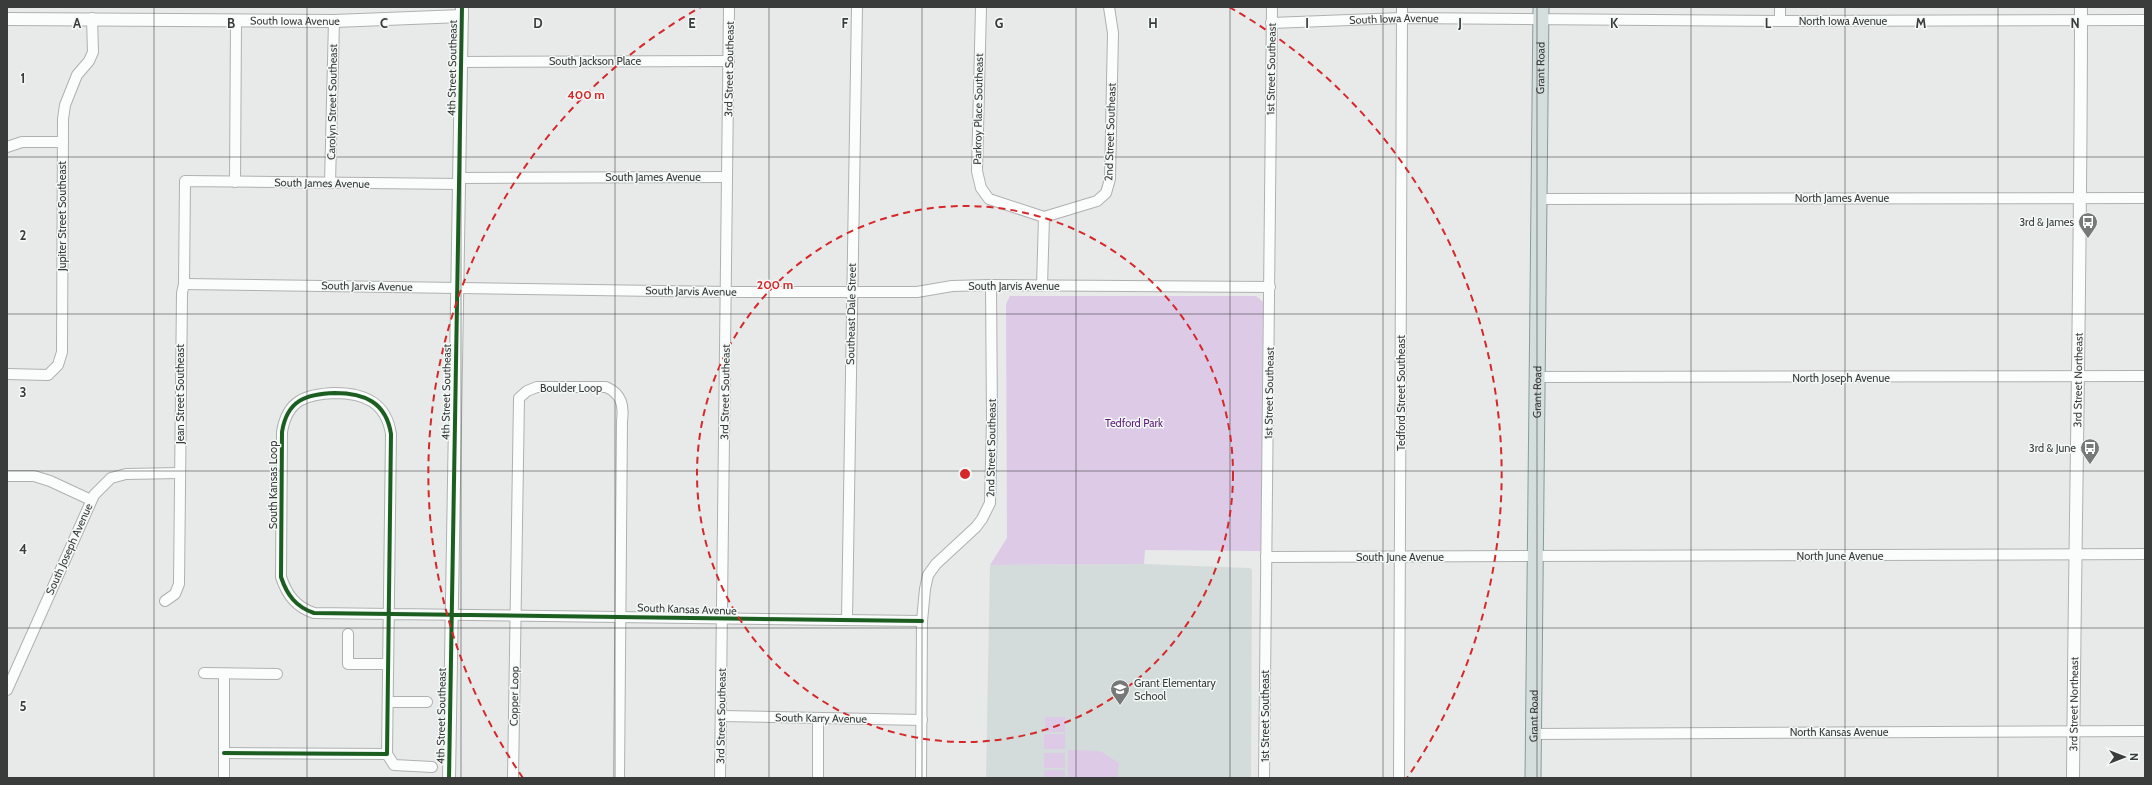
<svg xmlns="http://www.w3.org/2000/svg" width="2152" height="785" font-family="Cabin,sans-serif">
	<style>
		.built { fill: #d3dcda }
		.green { fill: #dccae7 }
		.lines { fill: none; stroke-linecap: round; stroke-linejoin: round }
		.minor-casing { stroke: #afb1b1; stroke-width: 12 }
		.tertiary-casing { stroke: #afb1b1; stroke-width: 14 }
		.primary-casing { stroke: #869c9a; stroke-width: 17 }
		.minor { stroke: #fbfcfc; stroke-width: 10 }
		.tertiary { stroke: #fbfcfc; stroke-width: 12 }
		.primary { stroke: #d3dedd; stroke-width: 15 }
		.cycleway-casing { stroke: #f3f9f7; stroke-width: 6 }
		.cycleway { stroke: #1b5e20; stroke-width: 4 }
		.grid { fill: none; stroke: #3a3c3b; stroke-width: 1; stroke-opacity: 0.55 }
		.ring { fill: none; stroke: #d62828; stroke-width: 2; stroke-dasharray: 7 5 }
		.labels { text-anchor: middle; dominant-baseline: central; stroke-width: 3; stroke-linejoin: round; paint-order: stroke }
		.street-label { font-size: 11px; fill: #3a3c3b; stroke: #f3f9f7 }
		.poi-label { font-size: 11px; fill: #3a3c3b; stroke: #f3f9f7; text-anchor: end }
		.park-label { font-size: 11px; fill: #5f1b7b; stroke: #f3f9f7 }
		.grid-label { font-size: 13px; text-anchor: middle; font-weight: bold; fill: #3a3c3b; stroke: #f3f9f7; stroke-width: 3; stroke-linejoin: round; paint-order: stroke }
		.centre { fill: #d62828; stroke: #f3f9f7; stroke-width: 2 }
		.ring-label { font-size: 12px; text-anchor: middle; font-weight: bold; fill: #d62828; stroke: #f3f9f7; stroke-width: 3; stroke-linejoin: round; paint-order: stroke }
	</style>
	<rect width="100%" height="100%" fill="#e7eae9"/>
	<path class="built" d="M 1144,564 L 1250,568 L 1252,570 L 1251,778 L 986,778 L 990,565 Z"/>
	<path class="green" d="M 1010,296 L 1256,296 L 1263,302 L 1261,551 L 1145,550 L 1144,564 L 990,565 L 1007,538 L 1006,304 Z
		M 1045,717 L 1065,717 L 1065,732 L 1045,732 Z
		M 1044,734 L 1065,734 L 1065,749 L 1044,749 Z
		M 1068,750 L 1100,751 L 1119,763 L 1117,778 L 1068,778 Z
		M 1044,753 L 1065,753 L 1065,768 L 1044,768 Z
		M 1044,770 L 1065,770 L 1065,778 L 1044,778 Z"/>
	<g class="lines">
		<g class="minor-casing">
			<g id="minor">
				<path d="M 981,7 L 977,171 L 981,188 L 989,199 L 1044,217"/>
				<path d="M 1780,21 L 1780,7"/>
				<path id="s1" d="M 1271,23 L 1402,18 L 1780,21 L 2145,20"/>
				<path d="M 462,62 L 729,61"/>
				<path d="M 7,147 L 22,142 L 63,142"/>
				<path d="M 459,178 L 727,177"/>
				<path d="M 235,182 L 236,21"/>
				<path d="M 330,183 L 334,21"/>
				<path d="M 1538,199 L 2145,198"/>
				<path d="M 1044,217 L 1097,201 L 1106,193 L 1110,179 L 1113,33 L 1109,7"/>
				<path d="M 184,284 L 726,292 L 917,292 L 952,286 L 991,285 L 1270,287"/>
				<path d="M 1042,286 L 1044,217"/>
				<path d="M 7,374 L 48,375 L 58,365 L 62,352 L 63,119 L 65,105 L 77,75 L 89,61 L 93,52 L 92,18"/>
				<path d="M 1537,377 L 2145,376"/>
				<path d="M 7,476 L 34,476 L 50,481 L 91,500"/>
				<path d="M 1266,557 L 2145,554"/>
				<path d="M 165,601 L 175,594 L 179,584 L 182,293 L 184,284 L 185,181 L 459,184"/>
				<path d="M 847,620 L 857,7"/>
				<path d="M 348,634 L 348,664 L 388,664"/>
				<path d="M 204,673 L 277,674"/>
				<path d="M 7,690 L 94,495 L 111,478 L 126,474 L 180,473"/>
				<path d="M 388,702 L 427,702"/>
				<path d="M 721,716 L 922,720"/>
				<path d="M 1533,734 L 2145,731"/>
				<path d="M 224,753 L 387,754 L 391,434 C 386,402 364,393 335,393 C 306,394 287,400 282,432 L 281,577 C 287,595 296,607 314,613 L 922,621"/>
				<path d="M 387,754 L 394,765 L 432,767"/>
				<path d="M 224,778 L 224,674"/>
				<path d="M 513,778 L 519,398 L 527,391 L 537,387 L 606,387 C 622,394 624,406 622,421 L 619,778"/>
				<path d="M 720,778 L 729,7"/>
				<path d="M 818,778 L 818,718"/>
				<path d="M 921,778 L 922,621 L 925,589 L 928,575 L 936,564 L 976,527 L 982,519 L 990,503 L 992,419 L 991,285"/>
				<path d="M 1264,778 L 1272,7"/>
				<path d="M 1399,778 L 1402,7"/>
			</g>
		</g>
		<g class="tertiary-casing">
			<g id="tertiary">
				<path id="s2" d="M 7,19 L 334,21 L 462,16"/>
				<path d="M 449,778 L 462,7"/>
				<path id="s3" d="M 2073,778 C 2075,521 2081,264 2081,7"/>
			</g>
		</g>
		<g class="primary-casing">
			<g id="primary">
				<path id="s4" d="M 1533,778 L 1541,7"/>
			</g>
		</g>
		<use href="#minor" class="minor"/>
		<use href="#tertiary" class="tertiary"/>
		<use href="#primary" class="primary"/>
		<g class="cycleway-casing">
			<path id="cycleway" d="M 224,753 L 387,754 L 391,434 C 386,402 364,393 335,393 C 306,394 287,400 282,432 L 281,577 C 287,595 296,607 314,613 L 922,621
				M 449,778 L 462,7"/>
		</g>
		<use href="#cycleway" class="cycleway"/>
	</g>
	<path class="grid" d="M 154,7 L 154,778M 307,7 L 307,778M 461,7 L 461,778M 615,7 L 615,778M 769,7 L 769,778M 922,7 L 922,778M 1076,7 L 1076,778M 1230,7 L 1230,778M 1383,7 L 1383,778M 1537,7 L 1537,778M 1691,7 L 1691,778M 1845,7 L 1845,778M 1998,7 L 1998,778M 7,157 L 2145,157M 7,314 L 2145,314M 7,471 L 2145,471M 7,628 L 2145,628"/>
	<g class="ring">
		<circle cx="965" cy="474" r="268"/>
		<path d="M523 778A536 536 0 0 1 701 7M1229 7A536 536 0 0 1 1407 778"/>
	</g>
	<defs>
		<g id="bus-pin" transform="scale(1)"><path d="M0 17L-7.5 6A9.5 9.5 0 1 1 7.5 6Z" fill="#777978" stroke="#f3f9f7"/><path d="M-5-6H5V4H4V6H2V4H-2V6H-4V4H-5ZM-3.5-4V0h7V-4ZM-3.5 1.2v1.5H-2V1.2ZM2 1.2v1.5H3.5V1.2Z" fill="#fff"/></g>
		<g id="school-pin" transform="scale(1)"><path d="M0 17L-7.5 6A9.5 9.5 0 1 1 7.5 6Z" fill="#777978" stroke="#f3f9f7"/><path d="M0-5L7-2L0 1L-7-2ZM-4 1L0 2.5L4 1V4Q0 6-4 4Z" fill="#fff"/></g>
	</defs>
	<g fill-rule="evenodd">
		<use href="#bus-pin" x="2088" y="222"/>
		<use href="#bus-pin" x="2090" y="448"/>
		<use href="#school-pin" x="1120" y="689"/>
	</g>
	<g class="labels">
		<g class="street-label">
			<text stroke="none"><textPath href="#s1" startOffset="123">South Iowa Avenue</textPath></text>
			<text stroke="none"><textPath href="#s2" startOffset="288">South Iowa Avenue</textPath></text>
			<text x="1843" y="21">North Iowa Avenue</text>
			<text x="595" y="61">South Jackson Place</text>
			<text transform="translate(452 68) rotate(-89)">4th Street Southeast</text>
			<text transform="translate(729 69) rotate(-89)">3rd Street Southeast</text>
			<text transform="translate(1271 69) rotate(-89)">1st Street Southeast</text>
			<text stroke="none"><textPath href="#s4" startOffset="710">Grant Road</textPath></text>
			<text transform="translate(332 102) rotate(-89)">Carolyn Street Southeast</text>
			<text transform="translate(978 109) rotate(-89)">Parkroy Place Southeast</text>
			<text transform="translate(1110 132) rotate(-88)">2nd Street Southeast</text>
			<text x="653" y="177">South James Avenue</text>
			<text transform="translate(322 183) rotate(1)">South James Avenue</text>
			<text x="1842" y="198">North James Avenue</text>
			<text transform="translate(62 216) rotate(-90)">Jupiter Street Southeast</text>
			<text transform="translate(367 286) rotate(1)">South Jarvis Avenue</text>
			<text x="1014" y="286">South Jarvis Avenue</text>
			<text transform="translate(691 291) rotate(1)">South Jarvis Avenue</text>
			<text transform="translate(851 314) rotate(-89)">Southeast Dale Street</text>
			<text x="1841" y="378">North Joseph Avenue</text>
			<text stroke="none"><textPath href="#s3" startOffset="398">3rd Street Northeast</textPath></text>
			<text x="571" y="388">Boulder Loop</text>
			<text transform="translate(446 392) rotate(-89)">4th Street Southeast</text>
			<text transform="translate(725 392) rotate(-89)">3rd Street Southeast</text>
			<text stroke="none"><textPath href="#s4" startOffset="386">Grant Road</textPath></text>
			<text transform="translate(1269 393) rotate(-89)">1st Street Southeast</text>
			<text transform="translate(1401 393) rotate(-90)">Tedford Street Southeast</text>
			<text transform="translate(180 394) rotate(-90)">Jean Street Southeast</text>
			<text transform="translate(991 448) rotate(-89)">2nd Street Southeast</text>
			<text transform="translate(273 485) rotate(-90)">South Kansas Loop</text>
			<text transform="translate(69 549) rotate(-66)">South Joseph Avenue</text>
			<text x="1840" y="556">North June Avenue</text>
			<text x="1400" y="557">South June Avenue</text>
			<text transform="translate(687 609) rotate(2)">South Kansas Avenue</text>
			<text transform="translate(514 696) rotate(-89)">Copper Loop</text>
			<text stroke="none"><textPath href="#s3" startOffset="74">3rd Street Northeast</textPath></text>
			<text transform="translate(441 716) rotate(-89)">4th Street Southeast</text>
			<text transform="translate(721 716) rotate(-89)">3rd Street Southeast</text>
			<text transform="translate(1265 716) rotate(-90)">1st Street Southeast</text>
			<text stroke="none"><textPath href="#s4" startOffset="62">Grant Road</textPath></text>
			<text transform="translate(821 718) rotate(1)">South Karry Avenue</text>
			<text x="1839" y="732">North Kansas Avenue</text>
		</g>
		<g class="poi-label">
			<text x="2074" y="222">3rd &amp; James</text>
			<text x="2076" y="448">3rd &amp; June</text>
			<text x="1134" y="683" text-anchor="start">Grant Elementary<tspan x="1134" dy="13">School</tspan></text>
		</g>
		<g class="park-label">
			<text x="1134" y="423">Tedford Park</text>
		</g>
	</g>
	<g class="grid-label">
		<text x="77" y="28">A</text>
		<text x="231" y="28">B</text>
		<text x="384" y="28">C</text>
		<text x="538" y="28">D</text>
		<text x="692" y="28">E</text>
		<text x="845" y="28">F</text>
		<text x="999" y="28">G</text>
		<text x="1153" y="28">H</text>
		<text x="1307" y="28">I</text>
		<text x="1460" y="28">J</text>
		<text x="1614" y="28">K</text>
		<text x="1768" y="28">L</text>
		<text x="1921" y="28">M</text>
		<text x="2075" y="28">N</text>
		<text x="23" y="83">1</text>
		<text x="23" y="240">2</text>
		<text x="23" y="397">3</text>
		<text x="23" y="554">4</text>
		<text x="23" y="711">5</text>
	</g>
	<circle cx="965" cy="474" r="6" class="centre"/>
	<g class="ring-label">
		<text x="586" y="99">400 m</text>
		<text x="775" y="289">200 m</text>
	</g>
	<rect width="2152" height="785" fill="none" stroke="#3a3c3b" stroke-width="16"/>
	<g transform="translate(2124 757) rotate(90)" stroke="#f3f9f7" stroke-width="3" paint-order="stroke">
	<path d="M0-3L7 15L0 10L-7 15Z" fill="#3a3c3b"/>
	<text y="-6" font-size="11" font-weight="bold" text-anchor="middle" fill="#3a3c3b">N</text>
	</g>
</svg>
